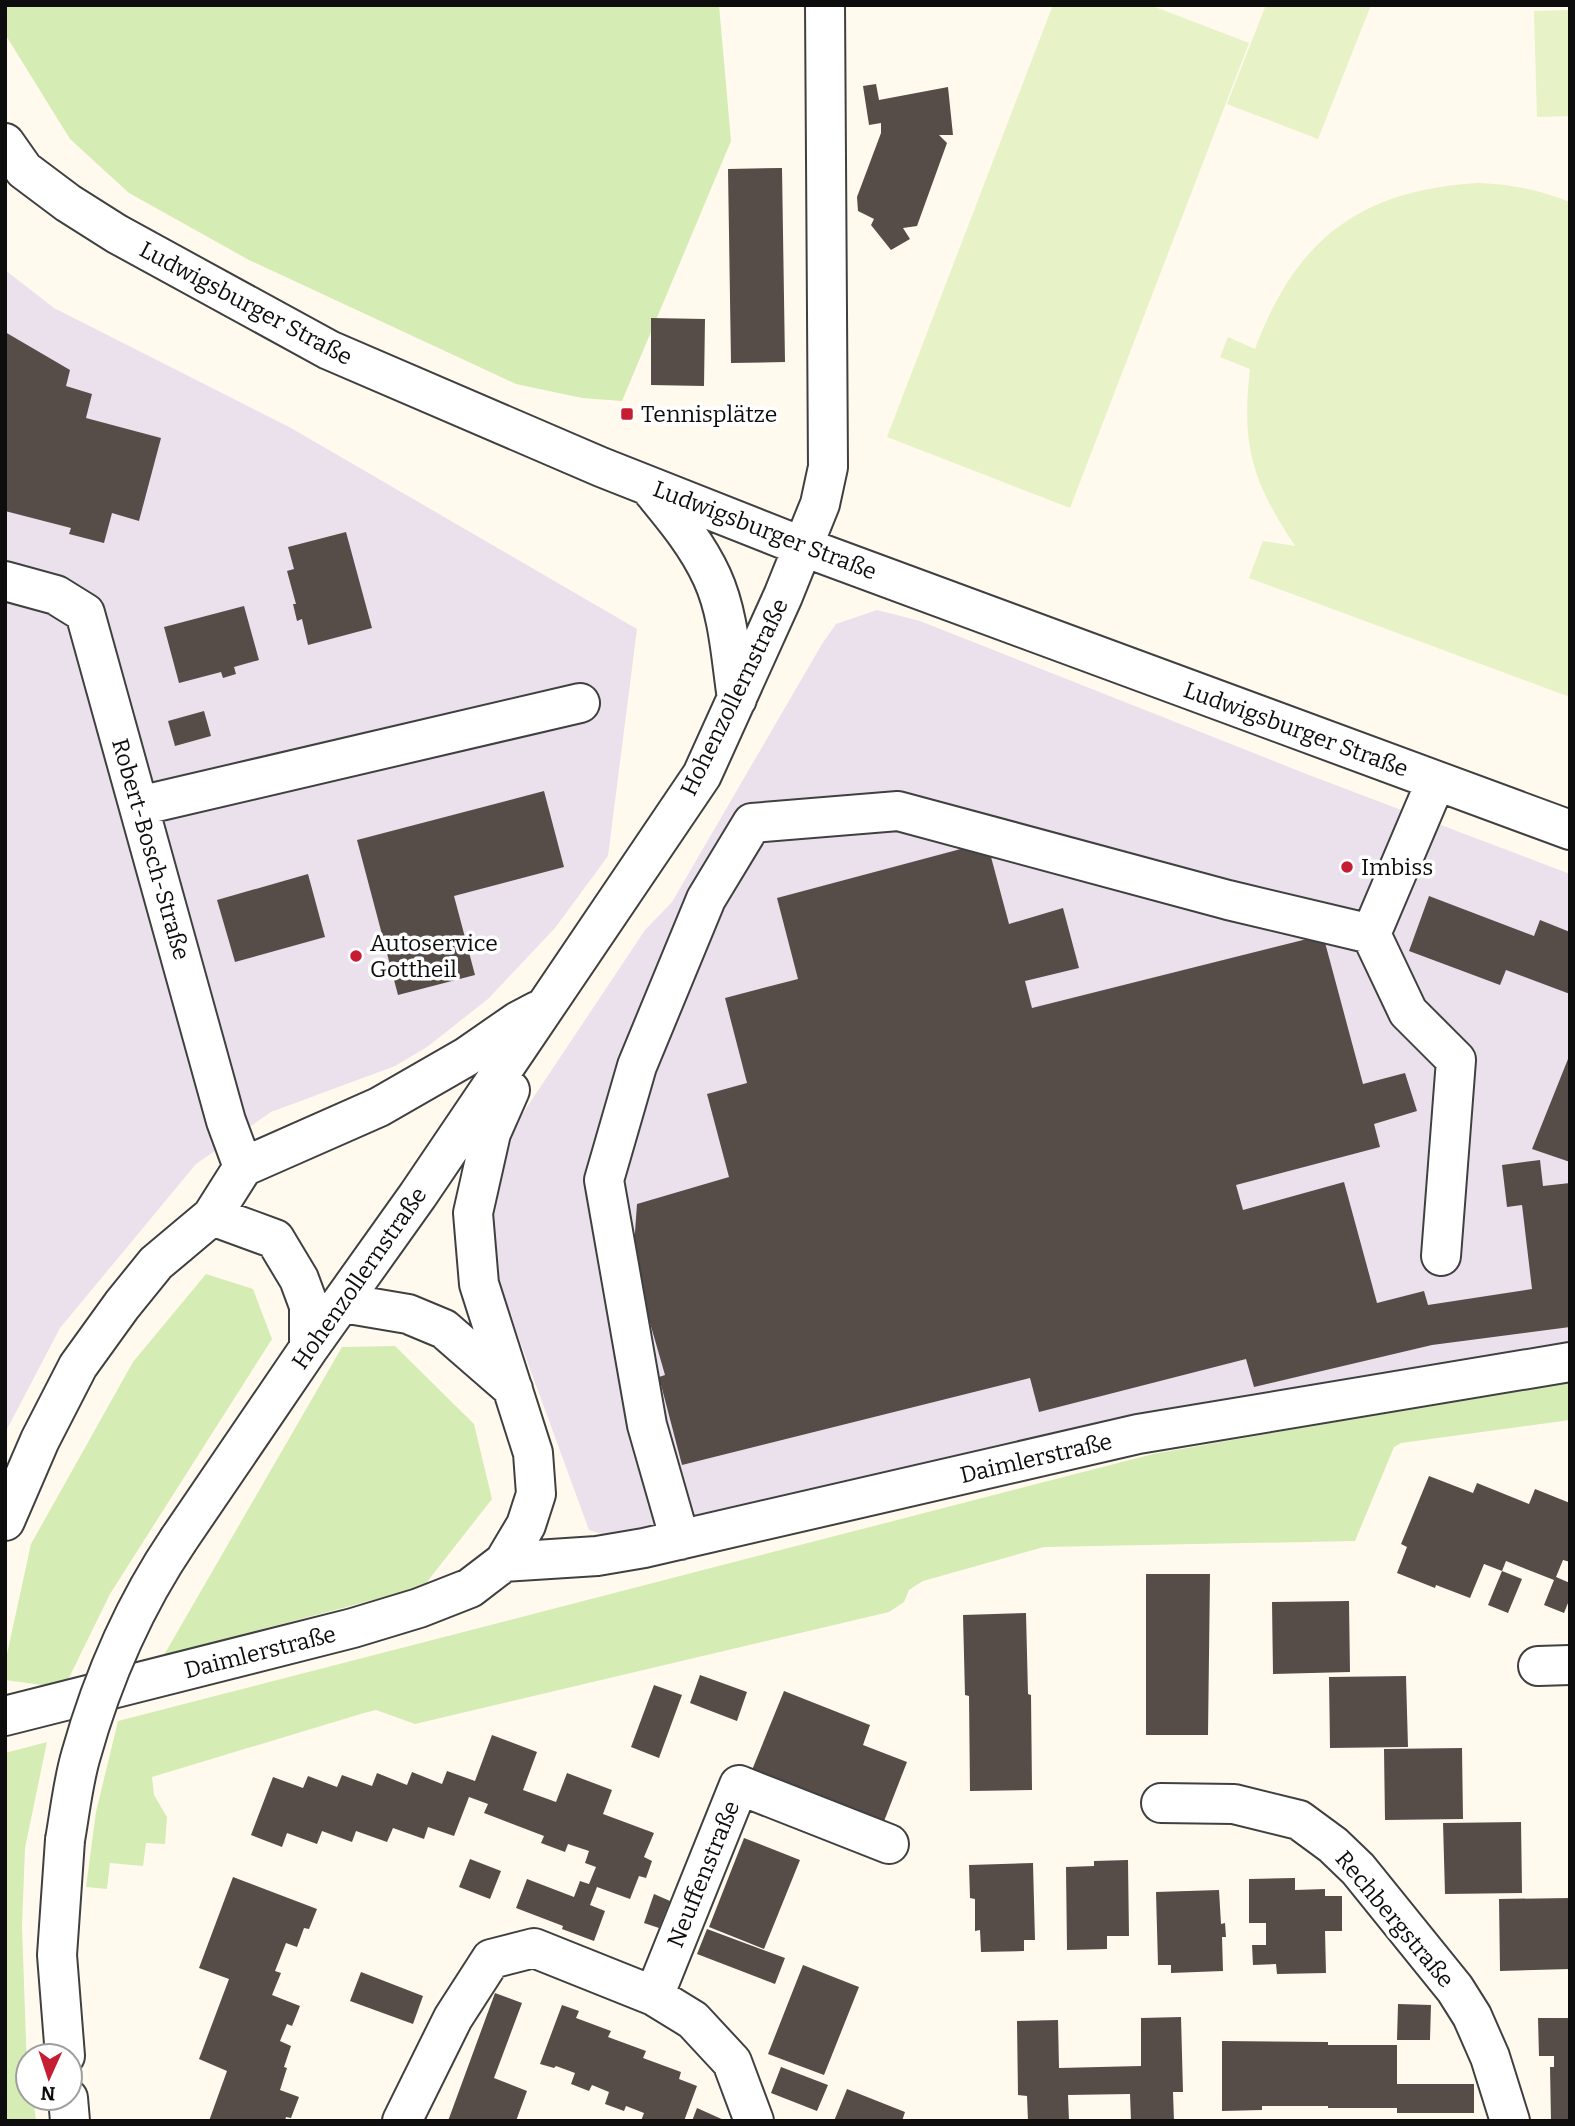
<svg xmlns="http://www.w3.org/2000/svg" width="1575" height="2126" font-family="Bitter,serif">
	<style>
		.industrial { fill: #eae1ed }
		.green { fill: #d5ecb5 }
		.pitch { fill: #e7f2c7 }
		.building { fill: #564d49 }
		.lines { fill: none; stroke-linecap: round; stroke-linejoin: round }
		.minor-casing { stroke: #404040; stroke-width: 42 }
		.minor { stroke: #fff; stroke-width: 38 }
		.minor-bridge-casing { stroke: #404040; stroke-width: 42; stroke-linecap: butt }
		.minor-bridge { stroke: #fff; stroke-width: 38 }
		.poi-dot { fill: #c51d32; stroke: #fff; stroke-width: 2.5 }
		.labels { text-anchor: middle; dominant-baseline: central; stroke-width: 7; stroke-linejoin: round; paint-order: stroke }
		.street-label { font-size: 23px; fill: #0d0d0d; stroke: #fff }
		.poi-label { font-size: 23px; fill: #0d0d0d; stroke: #fff; text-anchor: start }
	</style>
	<rect width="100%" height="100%" fill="#fffaed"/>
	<path class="industrial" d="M 5,270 L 54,308 L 291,428 L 637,629 L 608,856 L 555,928 L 488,999 L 427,1047 L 395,1066 L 271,1112 L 196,1164 L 60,1328 L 5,1433 Z
		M 877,610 L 920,621 L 1309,775 L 1570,874 L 1570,1349 L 615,1538 L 589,1530 L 496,1276 L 490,1225 L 509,1134 L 645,930 L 672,902 L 822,644 L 836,624 Z"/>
	<path class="green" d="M 5,5 L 719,5 L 731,141 L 622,401 L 582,398 L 516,384 L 249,260 L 129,193 L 70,139 L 5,34 Z
		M 206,1274 L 253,1289 L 272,1339 L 110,1594 L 64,1688 L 5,1680 L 5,1663 L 31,1544 L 133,1362 Z
		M 395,1346 L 474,1424 L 492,1499 L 423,1587 L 164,1655 L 342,1347 Z
		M 1570,1380 L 1570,1420 L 1401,1443 L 1394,1447 L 1355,1541 L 1044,1547 L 923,1581 L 909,1590 L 904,1602 L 889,1612 L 415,1724 L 376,1710 L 364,1713 L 152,1777 L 154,1795 L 167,1817 L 165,1844 L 146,1843 L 143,1866 L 110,1863 L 107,1889 L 86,1887 L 96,1812 L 118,1721 L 1153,1454 Z
		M 47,1742 L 25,1848 L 22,1926 L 28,2098 L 33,2098 L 36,2121 L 5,2121 L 5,1753 Z"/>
	<path class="pitch" d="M 1053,5 L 1150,5 L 1249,43 L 1070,508 L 887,437 Z
		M 1266,5 L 1371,5 L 1318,139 L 1227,104 Z
		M 1570,10 L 1570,116 L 1537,117 L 1534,11 Z
		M 1478,183 C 1511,184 1539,190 1570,202 L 1570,697 L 1249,578 L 1263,541 L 1295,546 C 1253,482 1241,447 1250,369 L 1220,357 L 1228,337 L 1255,349 C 1296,239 1360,190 1478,183 Z"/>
	<path class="building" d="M 876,84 L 879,100 L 948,87 L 953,135 L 939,135 L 947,143 L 917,226 L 903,228 L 910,239 L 891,250 L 871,225 L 874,219 L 858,211 L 857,197 L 881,133 L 881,123 L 869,125 L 863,86 Z
		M 782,168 L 785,362 L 731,363 L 728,169 Z
		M 651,318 L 705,319 L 704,386 L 651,385 Z
		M 5,332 L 70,370 L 66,386 L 92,394 L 86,418 L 161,438 L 139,521 L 112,513 L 104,543 L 69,534 L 71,528 L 5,511 Z
		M 346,532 L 372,628 L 308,645 L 302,619 L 297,621 L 293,604 L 296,604 L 287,571 L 294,569 L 288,547 Z
		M 244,606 L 259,660 L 234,667 L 236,674 L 223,678 L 221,672 L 179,683 L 164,627 Z
		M 204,711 L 211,736 L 175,746 L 168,721 Z
		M 544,791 L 564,867 L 454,896 L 475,975 L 398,995 L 357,840 Z
		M 987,842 L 1009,924 L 1063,908 L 1079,968 L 1025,981 L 1032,1008 L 1323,935 L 1363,1084 L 1405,1073 L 1417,1111 L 1374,1124 L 1380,1147 L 1236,1185 L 1243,1210 L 1344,1182 L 1377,1303 L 1424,1291 L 1428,1305 L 1532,1289 L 1522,1205 L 1507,1207 L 1502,1165 L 1540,1160 L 1543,1186 L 1570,1183 L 1570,1327 L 1432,1345 L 1254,1387 L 1246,1359 L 1039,1412 L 1030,1378 L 682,1465 L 659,1377 L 665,1375 L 642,1295 L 634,1246 L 637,1204 L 729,1177 L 707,1094 L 747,1083 L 725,998 L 798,979 L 777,898 Z
		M 308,874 L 325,937 L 235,962 L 217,900 Z
		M 1429,896 L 1534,936 L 1540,920 L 1570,932 L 1570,994 L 1506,970 L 1500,985 L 1409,951 Z
		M 1570,1054 L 1570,1162 L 1532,1149 Z
		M 1429,1476 L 1473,1493 L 1477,1483 L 1529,1504 L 1535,1489 L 1570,1503 L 1570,1562 L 1563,1560 L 1556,1577 L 1570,1583 L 1570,1598 L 1564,1613 L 1544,1605 L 1554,1580 L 1506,1561 L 1502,1571 L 1484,1564 L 1470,1598 L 1436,1585 L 1435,1588 L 1397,1573 L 1407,1547 L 1401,1544 Z
		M 1502,1571 L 1522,1579 L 1508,1613 L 1488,1605 Z
		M 1146,1574 L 1210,1574 L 1208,1735 L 1146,1735 Z
		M 1349,1601 L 1350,1672 L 1273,1674 L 1272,1602 Z
		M 1026,1613 L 1028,1694 L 1031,1695 L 1032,1790 L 970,1791 L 969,1696 L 965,1695 L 963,1615 Z
		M 700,1675 L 747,1692 L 737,1721 L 690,1703 Z
		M 1406,1676 L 1408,1747 L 1330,1748 L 1329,1677 Z
		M 654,1685 L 682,1695 L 659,1758 L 631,1747 Z
		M 784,1691 L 870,1725 L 863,1745 L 907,1762 L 881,1829 L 752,1770 Z
		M 492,1735 L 537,1752 L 523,1790 L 556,1802 L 567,1773 L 612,1790 L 603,1814 L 654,1833 L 644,1857 L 652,1861 L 646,1878 L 639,1876 L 630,1899 L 597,1887 L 590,1905 L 605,1911 L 594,1941 L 562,1929 L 563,1926 L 516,1908 L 527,1879 L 574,1897 L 580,1881 L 589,1884 L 596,1867 L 585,1863 L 589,1851 L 568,1844 L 565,1852 L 541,1843 L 544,1836 L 484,1813 L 488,1804 L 469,1797 L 454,1836 L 428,1827 L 424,1839 L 393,1828 L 387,1842 L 356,1831 L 352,1842 L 322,1831 L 317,1844 L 287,1833 L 282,1847 L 251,1835 L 273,1777 L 303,1788 L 308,1776 L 337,1787 L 342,1775 L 372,1786 L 377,1773 L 407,1785 L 412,1772 L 442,1784 L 447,1771 L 475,1781 Z
		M 1462,1748 L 1463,1819 L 1385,1820 L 1384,1749 Z
		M 1521,1822 L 1522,1893 L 1445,1894 L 1443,1823 Z
		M 744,1838 L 800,1860 L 764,1949 L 709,1927 Z
		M 470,1859 L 501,1871 L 490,1899 L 459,1887 Z
		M 1128,1860 L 1129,1936 L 1107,1936 L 1107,1949 L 1067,1950 L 1066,1867 L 1094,1866 L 1094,1861 Z
		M 1033,1863 L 1035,1940 L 1024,1940 L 1024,1951 L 981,1952 L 980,1930 L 975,1931 L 975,1899 L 970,1898 L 969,1865 Z
		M 233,1877 L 317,1909 L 309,1929 L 304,1928 L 297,1947 L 286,1943 L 275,1971 L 281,1973 L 272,1995 L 300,2006 L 292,2026 L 287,2024 L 280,2041 L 291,2046 L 284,2067 L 287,2068 L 280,2090 L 299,2097 L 291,2118 L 286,2117 L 285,2121 L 209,2121 L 227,2071 L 199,2059 L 229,1979 L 199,1968 Z
		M 1295,1878 L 1295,1890 L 1325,1889 L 1325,1896 L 1342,1896 L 1342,1931 L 1325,1931 L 1326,1973 L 1277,1974 L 1276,1964 L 1253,1965 L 1252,1945 L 1266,1945 L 1266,1923 L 1249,1923 L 1249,1879 Z
		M 1219,1890 L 1221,1924 L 1225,1923 L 1226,1937 L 1222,1937 L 1223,1971 L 1171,1973 L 1171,1965 L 1158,1965 L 1156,1892 Z
		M 654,1894 L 670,1901 L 659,1928 L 644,1923 Z
		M 1570,1898 L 1570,1969 L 1500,1971 L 1499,1899 Z
		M 707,1929 L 785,1958 L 775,1984 L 697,1954 Z
		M 803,1965 L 859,1987 L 824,2075 L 768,2054 Z
		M 361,1972 L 423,1996 L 413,2024 L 350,2001 Z
		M 495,1993 L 522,2003 L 494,2078 L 527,2091 L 516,2121 L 448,2121 Z
		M 1398,2004 L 1431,2005 L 1430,2040 L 1397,2040 Z
		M 562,2005 L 579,2011 L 576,2018 L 611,2031 L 608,2037 L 646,2051 L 643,2058 L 681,2072 L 679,2079 L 697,2086 L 684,2121 L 641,2121 L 644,2113 L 626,2106 L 624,2111 L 605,2104 L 609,2092 L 592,2085 L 589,2091 L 571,2084 L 575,2073 L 556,2066 L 554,2068 L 540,2064 Z
		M 1181,2017 L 1183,2092 L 1173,2092 L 1174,2121 L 1131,2121 L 1130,2094 L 1068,2095 L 1069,2121 L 1028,2121 L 1027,2096 L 1018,2095 L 1017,2021 L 1058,2020 L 1059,2068 L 1141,2066 L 1141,2018 Z
		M 1538,2018 L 1570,2018 L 1570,2121 L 1551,2121 L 1550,2067 L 1554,2067 L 1554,2056 L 1539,2056 Z
		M 1222,2041 L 1328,2042 L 1328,2045 L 1397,2045 L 1397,2084 L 1474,2084 L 1474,2113 L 1397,2113 L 1397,2108 L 1328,2108 L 1328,2106 L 1262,2106 L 1262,2110 L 1222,2111 Z
		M 781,2067 L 828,2085 L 817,2111 L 771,2093 Z
		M 847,2089 L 905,2112 L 902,2121 L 834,2121 Z
		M 697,2108 L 726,2121 L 692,2121 Z"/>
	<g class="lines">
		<g class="minor-casing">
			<path id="minor" d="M 5,143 L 24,170 L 68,203 L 117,234 L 329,350 L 601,467 L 801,546 L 1570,830
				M 651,489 C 674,517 697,544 712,577 C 729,614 731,659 737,699
				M 5,581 L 56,595 L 85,613 L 226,1121 L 243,1167
				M 139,806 L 580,703
				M 1371,934 L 1408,1012 L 1456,1060 L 1441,1256
				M 212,1216 L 275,1239 L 299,1279 L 309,1306 L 309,1348
				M 343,1303 L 408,1314 L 444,1329 L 513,1389
				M 5,1521 L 40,1440 L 78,1366 L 122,1305 L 156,1263 L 212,1216 L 243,1167 L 379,1107 L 466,1057 L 518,1021 L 537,1011
				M 179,1539 L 309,1348 L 418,1195 L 702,775 L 783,596 L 820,504 L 828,467 L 825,5
				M 680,1540 L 647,1425 L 604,1180 L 637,1066 L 706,899 L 752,823 L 898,811 L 1228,900 L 1371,934 L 1436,781
				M 504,1562 L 597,1556 L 644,1548 L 1138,1434 L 1570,1362
				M 1538,1666 L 1570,1665
				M 5,1716 L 353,1628 L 419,1608 L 470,1588 L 504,1562 L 526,1525 L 536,1494 L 533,1453 L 479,1284 L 473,1213 L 491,1133 L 510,1090
				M 1161,1803 L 1234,1804 L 1299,1820 L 1333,1845 L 1358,1869 L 1455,1989 L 1472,2016 L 1490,2057 L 1510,2121
				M 654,1996 L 739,1785 L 889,1844
				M 65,2056 L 57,1955 L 65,1840
				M 68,2098 L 70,2121
				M 402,2121 L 453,2018 L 491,1959 L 534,1948 L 654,1996 L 693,2020 L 732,2062 L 754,2121"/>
		</g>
		<use href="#minor" class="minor"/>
		<g class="minor-bridge-casing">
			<path id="minor-bridge" d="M 65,1840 C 70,1812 73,1782 81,1755 C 102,1680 135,1604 179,1539"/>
		</g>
		<use href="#minor-bridge" class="minor-bridge"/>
	</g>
	<g class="poi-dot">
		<rect x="620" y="407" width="14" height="14" rx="3.5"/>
		<circle cx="1347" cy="867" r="7"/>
		<circle cx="356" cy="956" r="7"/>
	</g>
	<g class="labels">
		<g class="street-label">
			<text transform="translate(246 303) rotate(28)">Ludwigsburger Straße</text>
			<text transform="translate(765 530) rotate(21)">Ludwigsburger Straße</text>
			<text transform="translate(734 697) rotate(-64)">Hohenzollernstraße</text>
			<text transform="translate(1296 729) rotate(20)">Ludwigsburger Straße</text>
			<text transform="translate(151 849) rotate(74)">Robert-Bosch-Straße</text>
			<text transform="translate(359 1278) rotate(-55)">Hohenzollernstraße</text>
			<text transform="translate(1036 1458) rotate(-13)">Daimlerstraße</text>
			<text transform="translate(260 1652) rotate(-14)">Daimlerstraße</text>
			<text transform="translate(703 1874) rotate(-68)">Neuffenstraße</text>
			<text transform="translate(1395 1919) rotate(50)">Rechbergstraße</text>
		</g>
		<g class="poi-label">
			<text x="641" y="414">Tennisplätze</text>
			<text x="1361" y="867">Imbiss</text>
			<text x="370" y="943">Autoservice<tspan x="370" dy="26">Gottheil</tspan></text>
		</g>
	</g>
	<rect width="1575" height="2126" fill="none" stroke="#0d0d0d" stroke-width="14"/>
	<g transform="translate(49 2077) rotate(183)"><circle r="33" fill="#ffffff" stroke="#9e9e9e" stroke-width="2"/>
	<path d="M0-5L12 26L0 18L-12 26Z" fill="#c51d32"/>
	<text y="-10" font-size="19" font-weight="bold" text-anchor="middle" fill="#0d0d0d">N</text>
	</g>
</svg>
